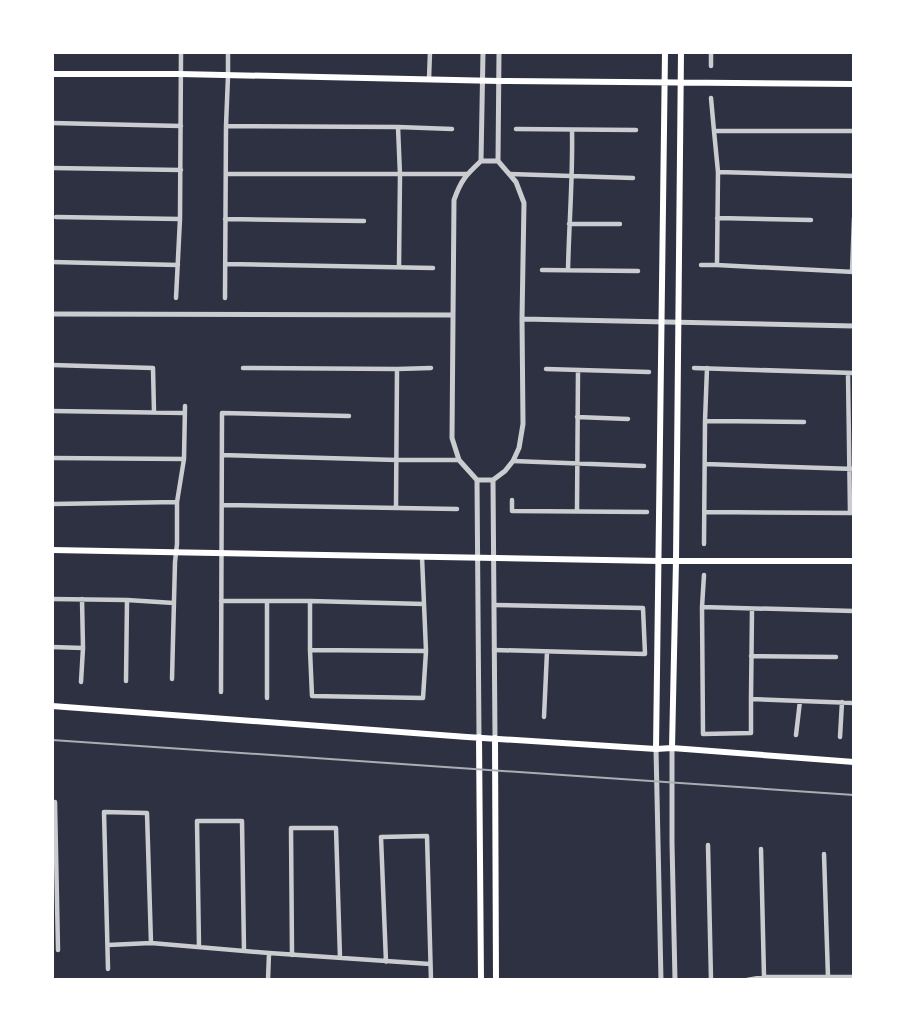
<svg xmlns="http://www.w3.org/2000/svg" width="906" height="1032" font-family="Mulish,sans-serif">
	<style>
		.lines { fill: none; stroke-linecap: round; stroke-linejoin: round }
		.minor { stroke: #caccd0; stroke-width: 4.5 }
		.tertiary { stroke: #caccd0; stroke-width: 5 }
		.secondary { stroke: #fff; stroke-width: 6 }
		.rail { stroke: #abadb3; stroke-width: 2 }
	</style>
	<rect width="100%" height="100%" fill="#2d3142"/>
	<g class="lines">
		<path class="minor" d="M 711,66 L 711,52
			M 429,79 L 430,52
			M 711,98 L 714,131
			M 52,123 L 181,126
			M 226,126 L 398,127 L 452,129
			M 398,127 L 400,175 L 399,267
			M 516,129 L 636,130
			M 854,131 L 714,131 L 718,172 L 717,265 L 854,272
			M 52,168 L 181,170
			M 718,172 L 854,176
			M 227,174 L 467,174
			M 510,174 L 633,178
			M 56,217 L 180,219
			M 717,218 L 811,220
			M 225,219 L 364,221
			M 569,224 L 620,224
			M 52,262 L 178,265
			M 225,264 L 433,268
			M 701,265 L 717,265
			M 542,270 L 638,271
			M 568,270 C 569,223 573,177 572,130
			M 852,272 L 854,218
			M 176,298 L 180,219 L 181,52
			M 225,298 L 226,126 L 228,76 L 228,52
			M 52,365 L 153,368 L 154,412
			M 243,368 L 397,369 L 431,368
			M 694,368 L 854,373
			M 546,369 L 649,372
			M 848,373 L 850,513
			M 52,411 L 185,413
			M 577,417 L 628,419
			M 705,421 L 804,422
			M 222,455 L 397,460 L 459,460
			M 52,458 L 184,459
			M 513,461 L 644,466
			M 705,464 L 854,469
			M 512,500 L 512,511 L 647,512
			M 52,504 L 177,502
			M 222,505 L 457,509
			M 396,507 L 397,369
			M 577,511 L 578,370
			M 705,512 L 854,513
			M 704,544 L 705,421 L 707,368
			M 52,599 L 127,600 L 174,603
			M 221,601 L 310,601 L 424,604
			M 310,601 L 310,650 L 312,696 L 423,698 L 426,651 L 422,557
			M 494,605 L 643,608 L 645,654 L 494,650
			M 702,607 L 704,575
			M 854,611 L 702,607 L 703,734 L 751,733 L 751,699 L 854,703
			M 52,647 L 83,648
			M 310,650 L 426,651
			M 751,656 L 836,657
			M 172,679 L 175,562 L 177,544 L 177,502 L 184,459 L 185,406
			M 126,681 L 127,600
			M 81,682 L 83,648 L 82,599
			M 221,692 C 221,599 221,506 222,413 L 349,416
			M 267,698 L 267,602
			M 751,699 L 752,609
			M 544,717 L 547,652
			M 796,735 L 800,701
			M 840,737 L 842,702
			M 52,802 L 55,802 L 58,950
			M 708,845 L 711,980
			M 761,849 L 764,977
			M 824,854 L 828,977
			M 108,945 L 151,943 L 269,953 L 430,964
			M 199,947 L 197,821 L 242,821 L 244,951
			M 292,955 L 291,828 L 336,828 L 340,958
			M 386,962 L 381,837 L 427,836 L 431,980
			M 108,969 L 104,812 L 147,813 L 151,943
			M 268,980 L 269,953
			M 747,980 L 764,977 L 854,977"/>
		<path class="tertiary" d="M 481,161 L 483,52
			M 52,314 L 452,315
			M 522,319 L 854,326
			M 477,480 L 493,480 L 505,471 L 513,461 L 519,448 L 523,424 L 522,319 L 524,203 L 516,182 L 498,161 L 499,52
			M 493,480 L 495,738
			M 479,737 L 477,480 L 459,460 L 452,438 L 454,200 C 461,180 466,175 481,161 L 498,161
			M 672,748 L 672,843 L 675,980
			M 656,749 L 661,980"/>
		<path class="secondary" d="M 52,74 L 180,74 L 499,81 L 854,84
			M 52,550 L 659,561 L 854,561
			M 52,706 L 467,737 L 656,749 L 672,748 L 854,762
			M 479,737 L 481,980
			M 495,738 L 496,980
			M 672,748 L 676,561 L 681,52
			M 656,749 L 665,52"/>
		<path class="rail" d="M 52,740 L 854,795"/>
	</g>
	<rect width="906" height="1032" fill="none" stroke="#ffffff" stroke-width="108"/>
</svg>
